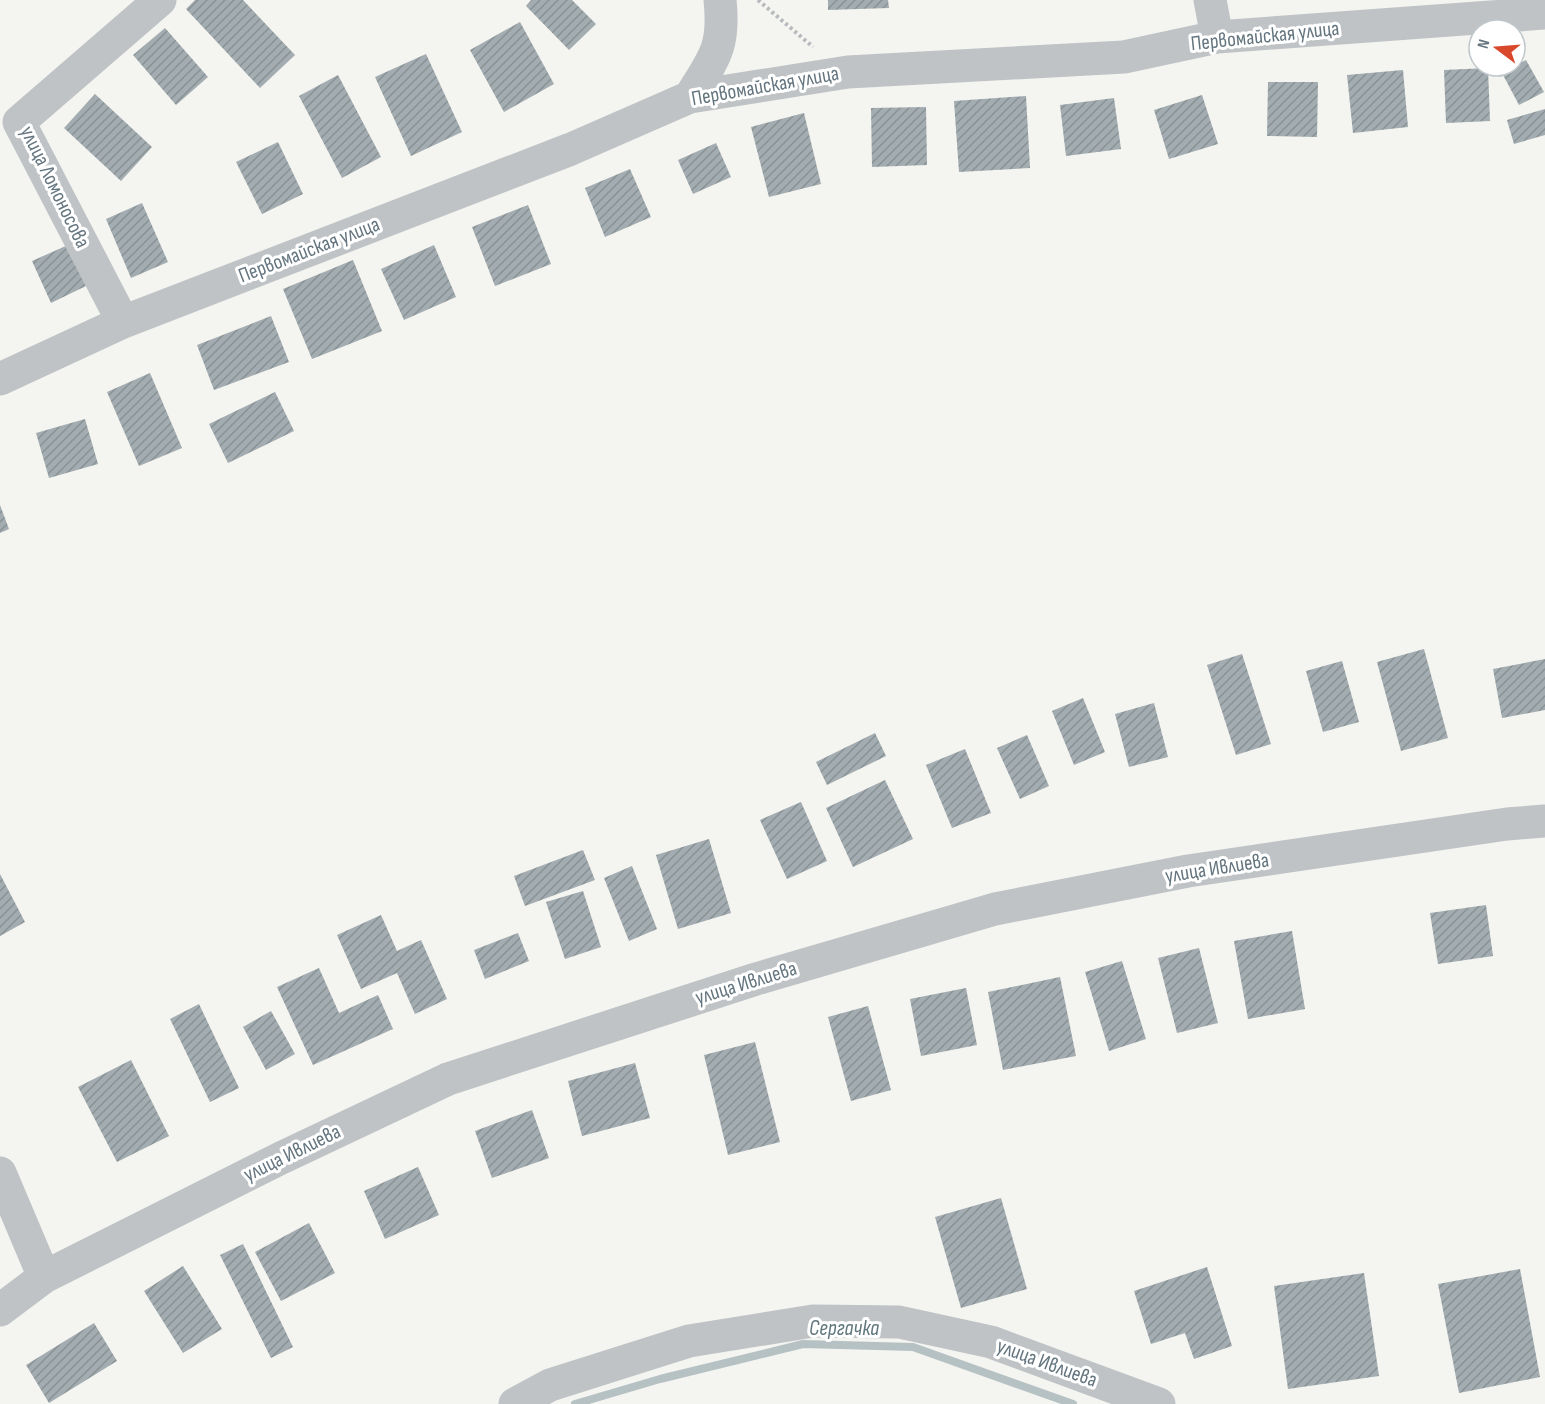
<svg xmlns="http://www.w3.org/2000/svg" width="1545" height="1404" font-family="'Sofia Sans Condensed',sans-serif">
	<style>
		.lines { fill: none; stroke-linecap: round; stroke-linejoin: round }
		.stream { stroke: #b6c1c4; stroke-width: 8 }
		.building { fill: url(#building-hatch) }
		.path { stroke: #b7babc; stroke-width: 4; stroke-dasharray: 3 3; stroke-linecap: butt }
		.minor { stroke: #bfc3c6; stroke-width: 33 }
		.labels { text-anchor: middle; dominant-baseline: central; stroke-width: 6; stroke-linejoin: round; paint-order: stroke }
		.street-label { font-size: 21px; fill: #64757f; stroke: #fff }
		.water-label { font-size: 22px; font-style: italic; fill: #60777d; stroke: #fff }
	</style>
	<defs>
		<pattern id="building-hatch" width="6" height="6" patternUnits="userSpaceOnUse" patternTransform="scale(1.5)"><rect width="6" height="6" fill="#a3acb0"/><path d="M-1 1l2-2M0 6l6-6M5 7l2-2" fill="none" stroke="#889194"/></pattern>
	</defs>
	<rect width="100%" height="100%" fill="#f4f4f0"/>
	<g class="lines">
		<path class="stream" d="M 575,1404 L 660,1379 L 803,1344 L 913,1347 L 1073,1404"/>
	</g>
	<path class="building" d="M 195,0 L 243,0 L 295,55 L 260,88 L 186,9 Z
		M 531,0 L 572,0 L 596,24 L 569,50 L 526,6 Z
		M 828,0 L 888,0 L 889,8 L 828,10 Z
		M 520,22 L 554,84 L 504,112 L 470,50 Z
		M 165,28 L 208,77 L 176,105 L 133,55 Z
		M 426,54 L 462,132 L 411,156 L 375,77 Z
		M 1526,60 L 1544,92 L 1519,105 L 1502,73 Z
		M 1488,68 L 1490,121 L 1446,123 L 1444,70 Z
		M 1403,70 L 1408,127 L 1353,133 L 1347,75 Z
		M 338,75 L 381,157 L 342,178 L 299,96 Z
		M 1268,82 L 1318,82 L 1317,137 L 1267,136 Z
		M 95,94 L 152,147 L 121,181 L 64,128 Z
		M 1202,95 L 1218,144 L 1169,159 L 1154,110 Z
		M 1026,96 L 1030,168 L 959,172 L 954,101 Z
		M 1114,98 L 1121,149 L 1066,156 L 1060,105 Z
		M 926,107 L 927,165 L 872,167 L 871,108 Z
		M 1545,109 L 1545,135 L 1514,144 L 1507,120 Z
		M 804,113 L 821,184 L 769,197 L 751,127 Z
		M 278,142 L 303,194 L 262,214 L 236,162 Z
		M 716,143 L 731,177 L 693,194 L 678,160 Z
		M 630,169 L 651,217 L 605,237 L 585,188 Z
		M 142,203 L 168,262 L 131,278 L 106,219 Z
		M 528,205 L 551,264 L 495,286 L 472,227 Z
		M 68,245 L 86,286 L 51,303 L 32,261 Z
		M 434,245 L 456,297 L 404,320 L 381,269 Z
		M 353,260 L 382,331 L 312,359 L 283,289 Z
		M 271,316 L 289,362 L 214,390 L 197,345 Z
		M 150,373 L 182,448 L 139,466 L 107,392 Z
		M 275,392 L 294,431 L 228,463 L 209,424 Z
		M 85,419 L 98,464 L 49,478 L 36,433 Z
		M 0,505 L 9,529 L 0,533 Z
		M 1424,649 L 1448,738 L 1401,751 L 1377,662 Z
		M 1242,654 L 1271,744 L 1236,755 L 1207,665 Z
		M 1545,659 L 1545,710 L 1502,718 L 1493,669 Z
		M 1342,661 L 1359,722 L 1323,732 L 1306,671 Z
		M 1083,698 L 1105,752 L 1074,765 L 1052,711 Z
		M 1154,703 L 1168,757 L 1129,767 L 1115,714 Z
		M 875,733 L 886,756 L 827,785 L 816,762 Z
		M 1027,735 L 1049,786 L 1020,799 L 997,748 Z
		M 965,749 L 991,813 L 952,828 L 926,765 Z
		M 885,780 L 913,839 L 853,867 L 826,808 Z
		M 801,802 L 827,861 L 787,879 L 760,820 Z
		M 709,839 L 731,913 L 678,929 L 656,855 Z
		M 583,850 L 595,880 L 525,906 L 514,876 Z
		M 632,866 L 657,929 L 629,941 L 604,878 Z
		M 0,874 L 25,922 L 0,936 Z
		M 583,891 L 601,947 L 565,959 L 546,902 Z
		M 1486,905 L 1493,956 L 1438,964 L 1430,913 Z
		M 381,915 L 397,951 L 421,940 L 447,999 L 415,1014 L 397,973 L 361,989 L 337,935 Z
		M 1292,931 L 1305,1009 L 1248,1019 L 1234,941 Z
		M 518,933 L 529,961 L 485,979 L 474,950 Z
		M 1199,948 L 1218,1023 L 1177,1033 L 1158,958 Z
		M 1122,961 L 1146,1039 L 1109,1051 L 1085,972 Z
		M 319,968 L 339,1013 L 378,995 L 393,1029 L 313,1065 L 277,987 Z
		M 1060,977 L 1076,1056 L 1003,1070 L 988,992 Z
		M 966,988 L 977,1045 L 921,1056 L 910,999 Z
		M 199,1004 L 239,1088 L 210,1102 L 170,1019 Z
		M 868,1006 L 891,1090 L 851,1101 L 828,1017 Z
		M 271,1011 L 295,1054 L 266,1070 L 243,1027 Z
		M 755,1042 L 780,1142 L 728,1155 L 704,1055 Z
		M 131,1060 L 169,1136 L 117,1162 L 78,1087 Z
		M 635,1063 L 650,1118 L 582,1136 L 568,1081 Z
		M 532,1110 L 549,1158 L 492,1178 L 475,1131 Z
		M 418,1167 L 439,1215 L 385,1239 L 364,1191 Z
		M 1001,1198 L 1027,1289 L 961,1308 L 935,1217 Z
		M 309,1223 L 335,1273 L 281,1301 L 255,1252 Z
		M 243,1244 L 293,1347 L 271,1358 L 220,1255 Z
		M 183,1266 L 222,1329 L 183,1353 L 144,1291 Z
		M 1207,1267 L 1232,1346 L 1194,1359 L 1185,1333 L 1151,1344 L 1134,1291 Z
		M 1520,1269 L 1540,1377 L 1459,1393 L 1438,1284 Z
		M 1364,1273 L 1379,1376 L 1288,1389 L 1274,1286 Z
		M 94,1323 L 117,1361 L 49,1403 L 26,1365 Z"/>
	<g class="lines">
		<path class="path" d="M 758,0 L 813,47"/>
		<path class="minor" d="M 1210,0 L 1217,37
			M 690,97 C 714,58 725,48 720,0
			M 123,322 L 19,122 L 160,0
			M 0,379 L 123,322 L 571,149 L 690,97 L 848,72 L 1124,57 L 1217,37 L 1545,13
			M 0,1173 L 44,1277
			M 0,1310 L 44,1277 L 281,1158 L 448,1079 L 756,979 L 995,909 L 1188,871 L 1507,824 L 1545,821
			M 515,1404 L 550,1385 L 689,1341 L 813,1321 L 899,1322 L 991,1342 L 1159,1404"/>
	</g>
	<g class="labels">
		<g class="street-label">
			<text transform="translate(1265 36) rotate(-6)">Первомайская улица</text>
			<text transform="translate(765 86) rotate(-10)">Первомайская улица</text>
			<text transform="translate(55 187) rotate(64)">улица Ломоносова</text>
			<text transform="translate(309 250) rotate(-21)">Первомайская улица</text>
			<text transform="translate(1217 868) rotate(-9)">улица Ивлиева</text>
			<text transform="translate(746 983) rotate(-17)">улица Ивлиева</text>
			<text transform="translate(292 1153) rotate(-26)">улица Ивлиева</text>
			<text transform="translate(1047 1363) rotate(20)">улица Ивлиева</text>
		</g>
		<g class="water-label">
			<text x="844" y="1328">Сергачка</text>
		</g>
	</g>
	<g transform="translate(1497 48) rotate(286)"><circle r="28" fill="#ffffff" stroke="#c1c8cc" stroke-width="1.5"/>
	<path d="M0-4.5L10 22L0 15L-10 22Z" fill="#d9482b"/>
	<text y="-9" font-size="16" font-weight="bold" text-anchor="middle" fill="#64757f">N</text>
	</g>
</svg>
